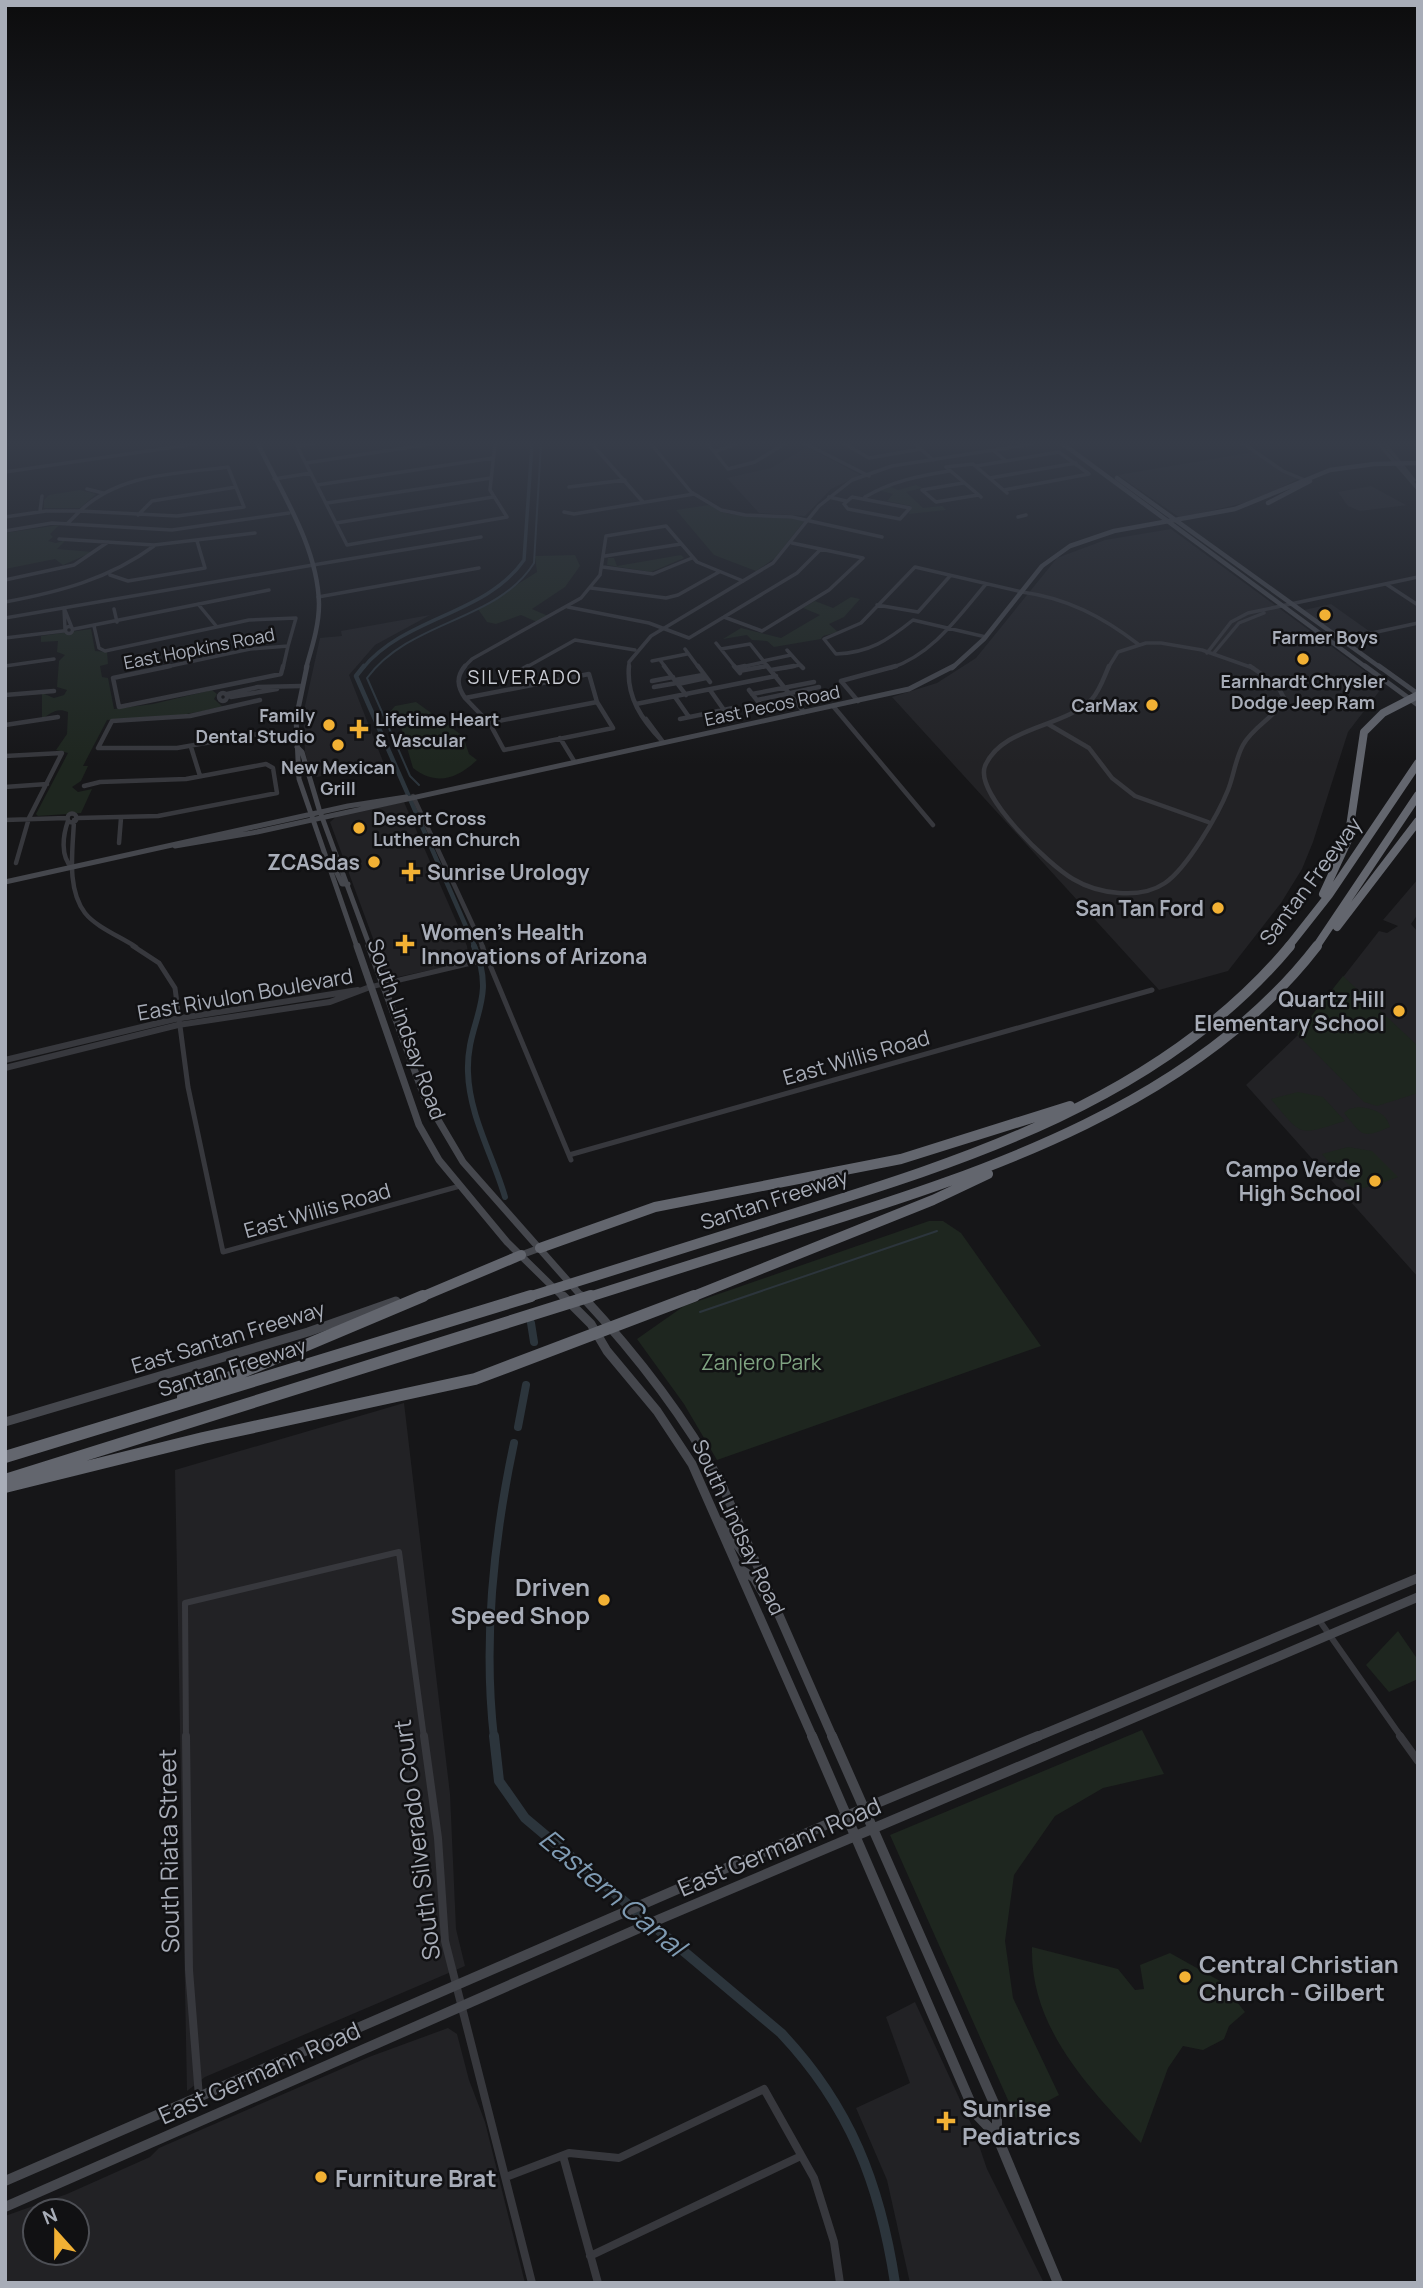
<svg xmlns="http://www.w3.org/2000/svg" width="1423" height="2288" font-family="Manrope,sans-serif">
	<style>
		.built { fill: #222225; fill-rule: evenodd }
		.green { fill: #1e261f }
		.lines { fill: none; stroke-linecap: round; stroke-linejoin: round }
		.stream { stroke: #2c353c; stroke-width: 2 }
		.canal-far4 { stroke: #2c353c; stroke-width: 3.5 }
		.canal-far3 { stroke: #2c353c; stroke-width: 4.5 }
		.canal-far2 { stroke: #2c353c; stroke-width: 6 }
		.canal-far1 { stroke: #2c353c; stroke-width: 8 }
		.canal { stroke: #2c353c; stroke-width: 10 }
		.minor-far4 { stroke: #37383d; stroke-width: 3.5 }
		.minor-far3 { stroke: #37383d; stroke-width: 4.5 }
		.minor-far2 { stroke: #37383d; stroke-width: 5 }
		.minor-far1 { stroke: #37383d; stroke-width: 6 }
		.minor { stroke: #37383d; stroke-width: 8 }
		.tertiary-far2 { stroke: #37383d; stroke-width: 3.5 }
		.tertiary-far1 { stroke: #37383d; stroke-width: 4.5 }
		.tertiary { stroke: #37383d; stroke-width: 6 }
		.secondary-far4 { stroke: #45474d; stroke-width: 4.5 }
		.secondary-far3 { stroke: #45474d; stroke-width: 5 }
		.secondary-far2 { stroke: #45474d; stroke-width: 7 }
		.secondary-far1 { stroke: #45474d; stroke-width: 9 }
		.secondary { stroke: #45474d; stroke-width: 10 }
		.motorway-far2 { stroke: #63666e; stroke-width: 8 }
		.motorway-far1 { stroke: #63666e; stroke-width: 10 }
		.motorway { stroke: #63666e; stroke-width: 12 }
		.poi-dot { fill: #f2b134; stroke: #111113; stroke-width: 2.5 }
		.labels { text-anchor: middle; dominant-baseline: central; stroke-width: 5; stroke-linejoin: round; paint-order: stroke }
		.far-poi-label { font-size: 18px; font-weight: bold; fill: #a8adb8; stroke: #111113 }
		.far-street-label { font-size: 18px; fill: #a8adb8; stroke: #111113 }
		.far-neighbourhood-label { font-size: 19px; letter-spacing: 2px; fill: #c9ccd4; stroke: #111113 }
		.poi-label { font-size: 21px; font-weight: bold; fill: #a8adb8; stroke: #111113; text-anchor: end }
		.street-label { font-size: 21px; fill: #a8adb8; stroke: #111113 }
		.park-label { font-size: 21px; fill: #7fa381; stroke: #111113 }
		.near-poi-label { font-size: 24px; font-weight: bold; fill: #a8adb8; stroke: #111113; text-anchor: start }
		.near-street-label { font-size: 24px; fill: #a8adb8; stroke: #111113 }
		.near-water-label { font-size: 28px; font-style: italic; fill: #7f9bb3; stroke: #111113 }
	</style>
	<rect width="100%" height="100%" fill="#161618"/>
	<path class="built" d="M 807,447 L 860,475 L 831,489 L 805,516 L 759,513 L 727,478 L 771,468 Z
		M 1254,452 L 1298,479 L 1257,500 L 1180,518 L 1118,475 Z
		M 1371,486 L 1406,505 L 1408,505 L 1360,511 L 1348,506 L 1338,492 Z
		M 1171,529 L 1384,685 L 1348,732 L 1313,842 L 1302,869 L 1281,903 L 1228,971 L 1159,990 L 892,697 L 937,683 L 976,658 L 1057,558 L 1105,540 Z
		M 1331,604 L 1369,631 L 1342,638 L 1304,610 Z
		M 430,615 L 375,645 L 349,675 L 384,764 L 317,777 L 311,774 L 305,752 L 303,715 L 320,638 L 342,636 L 341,631 Z
		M 404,802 L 467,946 L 469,962 L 388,979 L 330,822 L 337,816 Z
		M 1418,879 L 1418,914 L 1411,924 L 1418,932 L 1418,1277 L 1246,1085 L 1298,1035 L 1379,931 L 1387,933 L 1398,926 L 1383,920 Z
		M 404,1403 L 450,1794 L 456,1929 L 465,1966 L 205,2077 L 187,2091 L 175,1470 Z
		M 915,2002 L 973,2128 L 987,2169 L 1044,2283 L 910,2283 L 887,2180 L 856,2108 L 910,2083 L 886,2017 Z
		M 448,2028 L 457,2034 L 469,2080 L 485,2122 L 525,2283 L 5,2283 L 5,2216 L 67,2194 L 150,2157 L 159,2148 L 369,2057 ZM 35,2211 L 77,2211 L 77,2253 L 35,2253 Z"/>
	<path class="green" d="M 916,485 L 922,488 L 906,492 L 923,508 L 942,506 L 946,510 L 909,514 L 911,506 L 887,501 L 893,494 L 878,490 L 889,486 L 898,490 Z
		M 80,490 L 96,494 L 80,508 L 44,508 L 44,500 L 49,495 Z
		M 709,505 L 729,514 L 805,520 L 775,558 L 756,571 L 714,555 L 676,510 Z
		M 59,525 L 50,534 L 53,537 L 48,541 L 56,543 L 66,540 L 57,549 L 93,552 L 63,565 L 55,559 L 5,569 L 5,533 Z
		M 575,555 L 580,566 L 565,587 L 532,609 L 548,616 L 537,622 L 521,615 L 496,624 L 487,622 L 478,609 L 537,572 L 535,556 Z
		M 681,555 L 684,558 L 651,572 L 607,565 L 608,558 L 614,558 L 617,566 Z
		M 851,597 L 860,599 L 844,617 L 829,624 L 838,632 L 823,636 L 821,639 L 774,647 L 767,641 L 752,640 L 747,635 L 723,639 L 741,628 L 781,638 L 820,615 L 803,608 L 815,601 L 833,608 Z
		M 91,629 L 95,651 L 107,652 L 108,664 L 100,666 L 102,677 L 108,678 L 114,709 L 153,704 L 212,690 L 217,694 L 214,699 L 223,707 L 182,715 L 107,720 L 83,766 L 88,766 L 81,781 L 72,787 L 78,792 L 92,789 L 81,813 L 38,816 L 36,814 L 68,753 L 56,750 L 67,734 L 68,712 C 57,707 51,713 42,719 L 42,693 L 54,698 L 64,695 L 67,690 L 57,687 L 59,661 L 65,655 L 57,652 L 58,641 L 41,642 L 41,636 Z
		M 416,702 L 463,736 L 469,754 L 477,760 C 457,779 436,786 413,768 L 401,727 L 389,713 L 395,706 Z
		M 1343,976 L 1418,1046 L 1418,1093 L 1377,1106 L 1364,1102 L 1297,1034 Z
		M 1298,1092 L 1323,1097 L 1345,1121 C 1297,1136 1303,1137 1271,1099 Z
		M 1359,1107 C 1373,1109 1386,1112 1390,1127 C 1361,1139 1363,1136 1344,1113 L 1349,1109 Z
		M 1348,1147 L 1372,1151 L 1398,1177 C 1348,1195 1355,1193 1322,1154 Z
		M 929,1221 L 943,1221 L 961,1233 L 1041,1346 L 717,1460 L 684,1404 L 637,1339 L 684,1306 Z
		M 1398,1631 L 1418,1660 L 1418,1679 L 1389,1692 L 1366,1665 Z
		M 1142,1730 L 1164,1774 L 1103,1788 L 1055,1816 L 1014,1875 L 1005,1941 L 1013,1998 L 1059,2095 L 1016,2118 L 890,1835 Z
		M 1032,1947 L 1118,1969 L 1135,1990 L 1144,1989 L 1140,1965 L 1170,1953 L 1220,1981 L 1245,2012 L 1229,2026 L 1224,2039 L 1203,2050 L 1183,2046 L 1168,2068 L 1141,2143 C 1089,2088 1030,2028 1032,1947 Z"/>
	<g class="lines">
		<path class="stream" d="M 419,785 L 410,776 L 367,678 C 411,619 497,622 534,563 L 541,444
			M 700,1312 L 937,1231"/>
		<path class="canal-far4" d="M 363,668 C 406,616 486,615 524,560 L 532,444"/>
		<path class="canal-far3" d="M 364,666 L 356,676 L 475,947"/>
		<path class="canal-far2" d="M 474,946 C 498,1001 466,1021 468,1072 C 469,1115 493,1156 505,1197"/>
		<path class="canal-far1" d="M 531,1323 L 534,1342
			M 518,1427 L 526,1385
			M 494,1738 C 483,1641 494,1537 514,1443"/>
		<path class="canal" d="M 494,1736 L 499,1781 L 525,1818 L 781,2033 C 850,2106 880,2184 895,2283"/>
		<path class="minor-far4" d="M 313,444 L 297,446 L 347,545 L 507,517 L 490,490 L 495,444
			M 592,444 L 643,502
			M 651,444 L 691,492 L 721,510 L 745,515 L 792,517 L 882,537
			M 708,444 L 728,469 L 755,462 L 784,444
			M 806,444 L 869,476
			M 845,444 L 869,458 L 921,449
			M 915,444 L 933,460
			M 1244,444 L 1283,471 L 1307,481
			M 993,450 L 1006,461
			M 716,451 L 736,444
			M 306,463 L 431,444
			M 976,466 L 1059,452 L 1089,474
			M 228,467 L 244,507 L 177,516 L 80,511 C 120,473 176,474 228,467 Z
			M 5,472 L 195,444
			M 990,478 L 1076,463
			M 274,479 L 311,473
			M 317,485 L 493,458
			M 569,487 L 625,480
			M 87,489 L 103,493
			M 922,490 L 936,502 L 978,495
			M 922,490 L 963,483
			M 1004,490 L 1089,474
			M 829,497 L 846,501
			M 852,497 L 910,508 L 900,519 L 848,509 L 844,504 Z
			M 865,497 C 892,481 919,476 949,471
			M 981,497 L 946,467 L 973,464 L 1007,493
			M 327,503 L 491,478
			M 40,511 L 42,496
			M 564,512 L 574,514 L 694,494
			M 138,515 L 152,501 L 236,487
			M 5,517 L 46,511 L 80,511
			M 1018,517 L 1026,515
			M 336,523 L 493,497
			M 67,524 L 80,511
			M 5,531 L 52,523 L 172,530 L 289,513
			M 59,539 L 154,545 L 255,533
			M 605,556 L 681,544
			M 313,565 L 481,537
			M 603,567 L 653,574 L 692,558
			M 110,575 L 128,581 L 205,568 L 197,541
			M 5,580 L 74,565 L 108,542
			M 1386,584 L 1418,605
			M 591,588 L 666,598 L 678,595 L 719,572
			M 318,597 L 479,568
			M 5,602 C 59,592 109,579 154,546
			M 198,604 L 217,627
			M 877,605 L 918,612 L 950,576
			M 568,607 L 649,623 L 689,638 L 797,573 L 821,549
			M 64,608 L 72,628
			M 64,608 L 65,629
			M 114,609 L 117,622
			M 724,617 L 762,631 L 829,590 L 863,558 L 792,543
			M 94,626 L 99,648 L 105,651 L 249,620 L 296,618 L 288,646
			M65.5 630a3.5 3.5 0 1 1 7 0a3.5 3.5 0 1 1-7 0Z
			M 74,629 L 269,590
			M 986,637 L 913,620 C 888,640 869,653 836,654 L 824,639 L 861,623 L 915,567 L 1022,592
			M 5,638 L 63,631
			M 1340,640 L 1418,623
			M 716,643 L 736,668
			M 685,649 L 699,668
			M 721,649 L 750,644 L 769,668
			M 787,650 L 803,668
			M 660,660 L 666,668
			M 652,661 L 687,654
			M 763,661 L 791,655
			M 5,666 L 54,659
			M 161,668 L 250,649 L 288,646
			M 283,668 L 288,646
			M 463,668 L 472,659 L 581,598 L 600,575 L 606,536 L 666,526 L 697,562 L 743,581
			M 525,668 L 575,640 L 635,650
			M 737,668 L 764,662
			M 757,668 L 767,666
			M 784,668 L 800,665
			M 891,668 C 933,654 958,617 986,584"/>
		<path class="minor-far3" d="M 170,666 L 113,678 L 119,707 L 281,674 L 283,666
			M 465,666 C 456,677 457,686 465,698
			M 664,666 L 686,695
			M 698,666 L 710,682
			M 734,666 L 740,673
			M 767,666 L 804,712
			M 801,666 L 803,668
			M 736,668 L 745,666
			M 771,670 L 794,666
			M 739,671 L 767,666
			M 589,674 L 597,702 L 613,728 L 504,750 L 490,724 L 465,698 Z
			M 675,680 L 703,675
			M 652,681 L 673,677
			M 678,684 L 706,678
			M 654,687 L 677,683
			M 516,688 L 512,675 L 528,666
			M 710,690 L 724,710
			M 749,690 L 760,704
			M219 697a4 4 0 1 1 8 0a4 4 0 1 1-8 0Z
			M 227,694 L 258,687 L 301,686
			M 752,694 L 814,682
			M 5,695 L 54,691
			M 231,697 L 277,689
			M 675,697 L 689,717
			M 260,700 L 190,716 L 112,721 L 98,748 L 177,748 L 269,732
			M 757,700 L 819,687
			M 858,701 L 841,681 L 896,666
			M 636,704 L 776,676
			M 833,706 L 933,825
			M 680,719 L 733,708
			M 488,723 L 597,702
			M 5,725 L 58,717
			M 560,738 L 574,761
			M 191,747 L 200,776
			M 5,756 L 62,753 L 29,818 L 16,863
			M 5,787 L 47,784
			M 413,796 L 483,947
			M67.5 818a4.5 4.5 0 1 1 9 0a4.5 4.5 0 1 1-9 0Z
			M 78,818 L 158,816 L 277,793 L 273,768 L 266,764 L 186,779 L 100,782 L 84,786
			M 5,820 L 66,818
			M 74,820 C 73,849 66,888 85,913 C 96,927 121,937 136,947
			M 68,821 C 63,835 60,856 72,868
			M 119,843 L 121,818"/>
		<path class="minor-far2" d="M 133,946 L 159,963 L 175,988 L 188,1087 L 223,1252 L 460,1186
			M 482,946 L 571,1160
			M 370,987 L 488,959
			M 569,1155 L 1152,990"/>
		<path class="minor-far1" d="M 1319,1620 L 1402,1738
			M 186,1738 L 185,1603 L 399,1552 L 424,1738"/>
		<path class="minor" d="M 186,1736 L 189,1970 L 199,2097
			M 424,1736 L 438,1838 L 445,1941 L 532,2283
			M 1400,1736 L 1418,1761
			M 563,2156 L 598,2283
			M 506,2177 L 569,2153 L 619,2158 L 764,2089 L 814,2178 L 834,2242 L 840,2283
			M 590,2256 L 801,2156"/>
		<path class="tertiary-far2" d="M 1379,444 L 1418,489
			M 1385,444 L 1414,480
			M 1022,592 C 1067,598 1103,617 1138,644
			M 5,618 L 313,565
			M 1207,653 L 1231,622 L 1248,613 L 1418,577
			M 1213,654 L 1239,623 L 1264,613
			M 629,668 L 629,662 L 651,636 L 773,563 L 819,506 L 852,480 L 892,466 L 1032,444
			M 1108,668 L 1118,652 L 1146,643 L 1161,643 L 1202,650 L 1253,668"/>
		<path class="tertiary-far1" d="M 629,666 C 626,697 642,720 663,742
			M 1109,666 C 1104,677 1100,690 1092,699 C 1064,728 1002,726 985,766 C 974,794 1050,866 1073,879 C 1098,894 1140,900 1165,883 C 1187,868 1218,815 1228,790 C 1234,775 1235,760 1243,745 C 1253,727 1272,719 1282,703 L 1284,698 L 1277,685 L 1250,666
			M 646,719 L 663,742
			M 1048,724 L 1089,748 L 1112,778 L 1135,796 L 1208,822"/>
		<path class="tertiary" d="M 5,1060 L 175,1019 L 358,990
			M 5,1068 L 178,1025 L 330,1002 L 370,987"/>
		<path class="secondary-far4" d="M 258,444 C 282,493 318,548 319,604 C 319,626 312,647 306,668
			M 1063,444 L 1367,668
			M 1117,478 L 1381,668
			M 1268,503 L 1310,481
			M 952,668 L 984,639 L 1042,566 L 1070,546 L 1114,531 L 1235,509 L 1330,470 L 1374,464 L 1418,463"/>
		<path class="secondary-far3" d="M 307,666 L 296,719 L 299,779 L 357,947
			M 1365,666 L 1418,705
			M 1379,666 L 1418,694
			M 297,747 L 302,752 L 319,809 L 370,947
			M 175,846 L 257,832 L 909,689 L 954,666
			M 328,865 L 336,871 L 342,884 L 348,884
			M 5,882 L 348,806 L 406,797"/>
		<path class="secondary-far2" d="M 357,946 L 419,1125 L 439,1160 L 507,1242 L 564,1298
			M 369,946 L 424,1096 L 463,1162 L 583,1298
			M 521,1255 L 540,1248"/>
		<path class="secondary-far1" d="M 563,1296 L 591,1324 L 607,1351 L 657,1411 L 692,1464 L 813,1738
			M 582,1296 C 636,1354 683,1414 721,1483 L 833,1738
			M 5,1422 L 308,1332 L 396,1301
			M 721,1522 L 744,1554 L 755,1562
			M 739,1568 L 754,1578 L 774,1612
			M 1034,1738 L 1418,1578
			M 1087,1738 L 1418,1597"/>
		<path class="secondary" d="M 812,1736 L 975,2113 L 997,2136 L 1058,2283
			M 832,1736 L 997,2110 L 997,2135
			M 5,2181 L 846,1816 L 1038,1736
			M 5,2207 L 660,1919 L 1091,1736"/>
		<path class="motorway-far2" d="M 1323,894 L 1348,840 L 1364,732 L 1383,713 L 1418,695
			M 1337,927 L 1418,821
			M 1288,947 L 1329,895 L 1418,763
			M 1316,947 L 1418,795"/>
		<path class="motorway-far1" d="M 540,1248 L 655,1207 L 901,1159 L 1070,1106
			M 419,1298 L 521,1255
			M 525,1298 C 608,1272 691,1246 773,1220 C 960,1162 1160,1102 1290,946
			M 586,1298 C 659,1275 733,1252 807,1228 C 988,1172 1197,1102 1317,946
			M 689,1298 L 933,1200 L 988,1174"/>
		<path class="motorway" d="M 183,1397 L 423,1296
			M 5,1457 L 531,1296
			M 5,1480 L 591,1296
			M 5,1487 L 203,1438 L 475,1379 L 694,1296"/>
	</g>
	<linearGradient id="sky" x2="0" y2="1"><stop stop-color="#0c0c0d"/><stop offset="0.58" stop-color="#363c48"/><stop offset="1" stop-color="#363c48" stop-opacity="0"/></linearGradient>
	<rect width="1423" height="764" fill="url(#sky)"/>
	<g class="poi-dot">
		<circle cx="1325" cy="615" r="7"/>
		<circle cx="1303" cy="659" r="7"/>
		<circle cx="1152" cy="705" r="7"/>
		<circle cx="329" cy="725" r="7"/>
		<path d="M355.5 718.5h7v7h7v7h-7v7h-7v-7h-7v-7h7z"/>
		<circle cx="338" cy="745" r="7"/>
		<circle cx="359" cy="828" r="7"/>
		<circle cx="374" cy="862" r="7"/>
		<path d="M407.5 861.5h7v7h7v7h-7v7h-7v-7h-7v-7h7z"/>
		<circle cx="1218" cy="908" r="7"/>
		<path d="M401.5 933.5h7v7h7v7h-7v7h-7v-7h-7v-7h7z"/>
		<circle cx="1399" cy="1011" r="7"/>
		<circle cx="1375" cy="1181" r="7"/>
		<circle cx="604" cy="1600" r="7"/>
		<circle cx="1185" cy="1977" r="7"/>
		<path d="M942.5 2110.5h7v7h7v7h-7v7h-7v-7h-7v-7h7z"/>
		<circle cx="321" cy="2177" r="7"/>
	</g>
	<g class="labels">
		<g class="far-poi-label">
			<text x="1325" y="637">Farmer Boys</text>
			<text x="1303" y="681">Earnhardt Chrysler<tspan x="1303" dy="21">Dodge Jeep Ram</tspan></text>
			<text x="1138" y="705" text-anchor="end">CarMax</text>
			<text x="315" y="715" text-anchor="end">Family<tspan x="315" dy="21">Dental Studio</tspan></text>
			<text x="375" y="719" text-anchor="start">Lifetime Heart<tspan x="375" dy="21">&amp; Vascular</tspan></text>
			<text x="338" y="767">New Mexican<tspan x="338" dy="21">Grill</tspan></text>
			<text x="373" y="818" text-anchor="start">Desert Cross<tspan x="373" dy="21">Lutheran Church</tspan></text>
		</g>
		<g class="far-street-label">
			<text transform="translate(199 648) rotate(-11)">East Hopkins Road</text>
			<text transform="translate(772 705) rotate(-12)">East Pecos Road</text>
		</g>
		<g class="far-neighbourhood-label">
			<text x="525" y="677">SILVERADO</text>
		</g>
		<g class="poi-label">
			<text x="360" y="862">ZCASdas</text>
			<text x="427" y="872" text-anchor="start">Sunrise Urology</text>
			<text x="1204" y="908">San Tan Ford</text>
			<text x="421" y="932" text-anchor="start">Women's Health<tspan x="421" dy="24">Innovations of Arizona</tspan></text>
			<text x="1385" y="999">Quartz Hill<tspan x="1385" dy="24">Elementary School</tspan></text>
			<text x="1361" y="1169">Campo Verde<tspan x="1361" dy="24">High School</tspan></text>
		</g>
		<g class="street-label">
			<text transform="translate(1310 881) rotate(-53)">Santan Freeway</text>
			<text transform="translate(245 994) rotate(-10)">East Rivulon Boulevard</text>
			<text transform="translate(407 1029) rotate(70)">South Lindsay Road</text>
			<text transform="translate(856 1057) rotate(-16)">East Willis Road</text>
			<text transform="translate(774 1199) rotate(-18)">Santan Freeway</text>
			<text transform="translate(317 1210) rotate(-16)">East Willis Road</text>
			<text transform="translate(228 1337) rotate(-17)">East Santan Freeway</text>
			<text transform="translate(232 1367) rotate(-17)">Santan Freeway</text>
			<text transform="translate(739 1527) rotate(65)">South Lindsay Road</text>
		</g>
		<g class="park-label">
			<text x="761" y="1362">Zanjero Park</text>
		</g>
		<g class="near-poi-label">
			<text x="590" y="1586" text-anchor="end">Driven<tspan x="590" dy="28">Speed Shop</tspan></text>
			<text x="1199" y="1963">Central Christian<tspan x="1199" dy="28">Church - Gilbert</tspan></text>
			<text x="962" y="2107">Sunrise<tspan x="962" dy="28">Pediatrics</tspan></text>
			<text x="335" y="2177">Furniture Brat</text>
		</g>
		<g class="near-street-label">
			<text transform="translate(416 1840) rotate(-97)">South Silverado Court</text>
			<text transform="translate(779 1846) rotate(-23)">East Germann Road</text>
			<text transform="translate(168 1851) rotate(-91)">South Riata Street</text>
			<text transform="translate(259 2072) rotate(-24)">East Germann Road</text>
		</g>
		<g class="near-water-label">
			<text transform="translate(613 1892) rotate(40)">Eastern Canal</text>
		</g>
	</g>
	<rect width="1423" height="2288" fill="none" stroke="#a8adb8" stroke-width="14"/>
	<g transform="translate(56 2232) rotate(339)"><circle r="33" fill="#111113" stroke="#4d4f55" stroke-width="2"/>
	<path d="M0-5L12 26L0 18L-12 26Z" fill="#f2b134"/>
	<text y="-10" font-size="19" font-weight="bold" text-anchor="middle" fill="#a8adb8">N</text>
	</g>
</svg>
